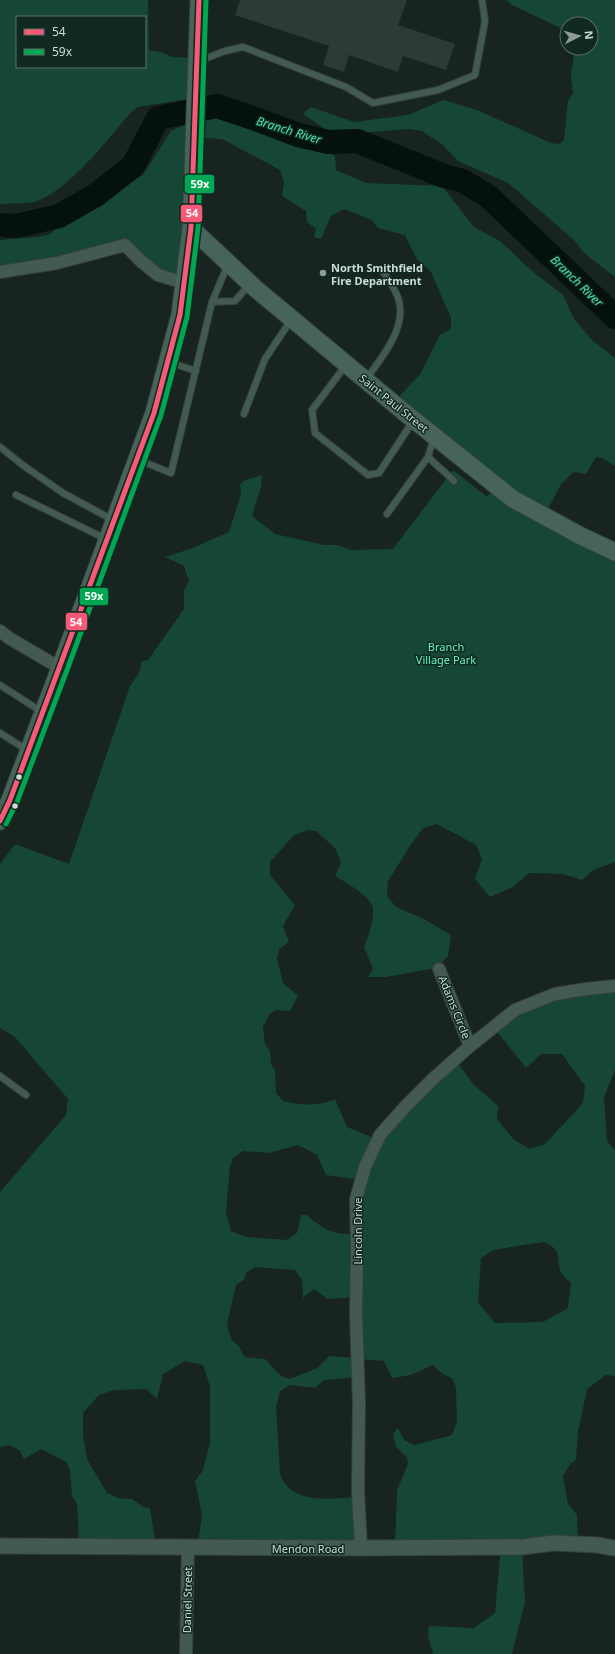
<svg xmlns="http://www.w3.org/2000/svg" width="615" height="1654" font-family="'Noto Sans',sans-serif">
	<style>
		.green { fill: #164736; fill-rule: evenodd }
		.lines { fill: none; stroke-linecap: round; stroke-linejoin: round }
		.river { stroke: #05110c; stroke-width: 24 }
		.building { fill: #2e3a35 }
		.service-casing { stroke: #35403c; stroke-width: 8 }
		.minor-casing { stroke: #35403c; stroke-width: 14 }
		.tertiary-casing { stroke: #35403c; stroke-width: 17 }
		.secondary-casing { stroke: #35403c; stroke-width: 19 }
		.service { stroke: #435a51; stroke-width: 6 }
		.minor { stroke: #435a51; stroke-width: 12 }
		.tertiary { stroke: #435a51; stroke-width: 15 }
		.secondary { stroke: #47645a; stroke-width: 17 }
		.bus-1-casing { stroke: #112a21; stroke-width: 8 }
		.bus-2-casing { stroke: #112a21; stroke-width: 8 }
		.bus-1 { stroke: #f75a77; stroke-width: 5 }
		.bus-2 { stroke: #00a651; stroke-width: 5 }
		.poi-dot { fill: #8d9b95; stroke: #112a21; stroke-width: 1.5 }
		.bus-dot { fill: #ccdbd4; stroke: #112a21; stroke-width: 1.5 }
		.labels { text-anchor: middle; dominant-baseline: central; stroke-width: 3; stroke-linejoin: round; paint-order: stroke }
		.poi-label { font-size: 11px; font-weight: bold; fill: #ccdbd4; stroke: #112a21; text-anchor: start }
		.street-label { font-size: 11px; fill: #ccdbd4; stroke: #112a21 }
		.park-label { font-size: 11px; fill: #66f6c3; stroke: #112a21 }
		.water-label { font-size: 12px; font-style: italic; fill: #4be0ae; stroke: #112a21 }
		.line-badge { stroke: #112a21; stroke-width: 1.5 }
		.badge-label { font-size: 11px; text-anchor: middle; font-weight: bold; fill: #fff }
	</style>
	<rect width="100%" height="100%" fill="#172420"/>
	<path class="green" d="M 0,0 L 148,0 L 149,50 L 164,53 L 171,57 L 194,58 L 188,99 L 138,107 L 131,112 C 109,138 67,193 34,202 C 24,204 11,203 0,204 ZM 17,17 L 145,17 L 145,67 L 17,67 Z
		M 506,0 L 615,0 L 615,277 L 584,253 L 574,240 L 508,183 L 458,161 L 443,145 L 422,131 L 409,129 L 334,135 L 303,114 L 311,107 L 354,122 L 408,115 L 443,100 L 477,110 L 551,143 L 559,144 L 564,140 L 568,101 L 573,93 L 571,76 L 575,48 L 591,48 L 591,24 L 567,24 L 567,31 L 512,5 Z
		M 233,114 L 248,117 L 286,133 L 307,137 L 320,144 L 335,157 L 336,170 L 366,183 L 442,186 L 474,227 L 500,241 L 532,271 L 563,295 L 574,319 L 592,340 L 615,358 L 615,466 L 602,458 L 596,457 L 586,474 L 574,472 L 561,484 L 547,511 L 615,550 L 615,862 L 593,870 L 582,880 L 563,874 L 529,873 L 513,887 L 490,897 L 475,879 L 482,859 L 476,845 L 437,824 L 423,828 L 412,843 L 388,881 L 387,896 L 396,907 L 422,918 L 451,935 L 448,956 L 436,968 L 386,977 L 368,977 L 373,969 L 364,947 C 368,938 376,914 372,905 C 367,894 345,882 335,876 L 341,863 L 335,848 L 316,831 L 308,830 L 294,835 L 270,862 L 270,875 L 295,905 L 283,926 L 289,942 L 279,949 L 277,959 L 283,983 L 298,996 L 290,1011 L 276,1010 L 270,1013 L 263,1027 L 265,1044 L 270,1051 L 271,1064 L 275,1070 L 276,1093 L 283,1101 C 300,1105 319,1107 335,1099 L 347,1127 L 376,1139 L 456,1061 L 474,1085 L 498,1106 L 497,1119 L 514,1140 L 530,1149 L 545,1144 L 583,1103 L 585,1086 L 562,1054 L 541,1054 L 526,1068 L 495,1029 L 496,1025 L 555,994 L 615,986 L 615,1070 L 604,1097 L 607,1141 L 615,1150 L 615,1376 L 606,1375 L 587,1389 L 578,1432 L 576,1459 L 574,1462 L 571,1463 L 563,1476 L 568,1504 L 577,1515 L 578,1544 L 522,1547 L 525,1602 L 512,1654 L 432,1654 L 433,1652 L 428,1637 L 429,1626 L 474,1628 L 495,1613 L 501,1546 L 395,1547 L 397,1490 L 408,1464 L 407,1457 L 396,1447 L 393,1434 L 398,1428 L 404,1440 L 415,1445 L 452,1435 L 457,1421 L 456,1388 L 452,1378 L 443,1374 L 433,1365 L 411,1375 L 392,1378 L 384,1361 L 360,1359 L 359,1377 L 324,1380 L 315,1388 L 290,1385 L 280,1391 L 276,1407 L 280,1475 C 294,1506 331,1498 359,1497 L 362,1543 L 198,1543 L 202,1515 L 195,1481 L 203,1470 L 210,1442 L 210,1386 L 203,1365 L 185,1361 L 163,1374 L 157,1399 L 146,1389 L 114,1390 L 99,1395 L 83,1413 L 83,1435 L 87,1459 L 107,1493 L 118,1498 L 132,1499 L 143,1507 L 150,1508 L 155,1539 L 152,1542 L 79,1541 L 77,1504 L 72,1496 L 70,1470 L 66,1462 L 41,1449 L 24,1459 L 20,1451 L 9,1445 L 0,1447 L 0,1192 L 66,1115 L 68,1099 L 15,1037 L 0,1028 L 0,864 L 15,844 L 69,864 L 130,686 L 139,673 L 142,661 L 148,660 L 184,609 L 184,591 L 189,581 L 184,566 L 165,557 L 190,549 L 229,532 L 241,494 L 240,485 L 243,481 L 262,475 L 261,487 L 252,516 L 275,534 L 324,545 L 337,545 L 351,550 L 393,549 L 453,470 L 487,497 L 497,484 L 396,400 L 421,373 L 440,335 L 451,329 L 451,318 L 431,272 L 416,258 L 405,235 L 378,228 L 372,220 L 344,209 L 331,216 L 321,239 L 314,237 L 316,229 L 307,222 L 306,211 L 282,196 L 284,182 L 280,170 L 222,139 L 191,137 L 184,275 L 165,276 L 128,246 L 0,272 L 0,240 L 37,237 L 50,234 L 74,213 L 143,175 L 171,131 L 193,121 ZM 298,1145 L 317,1155 L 326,1175 L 361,1180 L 358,1235 C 330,1233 328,1232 306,1215 L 301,1215 L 297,1233 L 287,1240 L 246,1237 L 231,1231 L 226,1213 L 230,1166 L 233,1158 L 243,1151 L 269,1153 ZM 543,1242 C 566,1251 554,1259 562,1274 C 564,1277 568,1281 571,1283 L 568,1308 L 543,1322 L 495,1323 L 478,1302 L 481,1258 L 493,1250 ZM 255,1267 L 295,1270 L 302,1280 L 303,1298 L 314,1289 L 328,1299 L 357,1297 L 356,1358 L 329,1356 L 317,1368 L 290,1379 L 281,1376 L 265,1359 L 245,1357 L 238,1345 L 231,1339 L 227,1324 L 236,1285 L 244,1280 L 246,1273 Z"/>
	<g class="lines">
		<path class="river" d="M 0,225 L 17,226 L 59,216 L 96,195 L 133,166 L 158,118 L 217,106 L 253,118 L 298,135 L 328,142 L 357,141 L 444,176 L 463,181 L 488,196 L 615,317"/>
	</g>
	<path class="building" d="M 240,0 L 407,0 L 398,25 L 455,44 L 446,70 L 403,56 L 398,72 L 349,55 L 344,72 L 323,65 L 329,46 L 235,15 Z"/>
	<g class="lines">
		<g class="service-casing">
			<path id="service" d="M 199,61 L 225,51 L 243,47 L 346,87 L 373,103 L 438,90 L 475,75 L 485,21 L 482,0
				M 212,302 L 228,264
				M 169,362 L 196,371
				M 346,365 L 312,410 L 315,433 L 368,475 L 379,473 L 413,421
				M 367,378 C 382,357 406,329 399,301 C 397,291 389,282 384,273
				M 244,414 L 265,359 L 291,320
				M 434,437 L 428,457 L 454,481
				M 0,447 L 24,466 L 63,493 L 113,520
				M 139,460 L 171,473 L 212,302 L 235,301 L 249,285
				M 16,495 L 106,539
				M 387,514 L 428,457
				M 0,685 L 42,712
				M 0,733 L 27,750
				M 0,1076 L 26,1095"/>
		</g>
		<g class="minor-casing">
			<path id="minor" d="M 0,272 L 57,263 L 125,245 L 141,261 L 158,275 L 185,283
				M 0,631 L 9,638 L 60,668
				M 439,969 L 470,1046
				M 361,1548 L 358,1491 L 359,1402 L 356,1315 L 357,1248 L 356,1199 L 365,1167 L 380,1135 L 404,1108 L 434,1078 L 470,1046 L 515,1010 L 555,994 L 586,989 L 615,986
				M 186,1654 L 188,1546"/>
		</g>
		<g class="tertiary-casing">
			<path id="tertiary" d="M 0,1546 L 361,1548 L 522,1547 L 554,1543 L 597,1545 L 615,1548"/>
		</g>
		<g class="secondary-casing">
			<path id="secondary" d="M 191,228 L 256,289 L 404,412 L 513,499 L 581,536 L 615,552
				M 0,821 L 10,800 L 60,668 L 154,413 L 180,315 L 191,228 L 199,0"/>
		</g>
		<use href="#service" class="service"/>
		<use href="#minor" class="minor"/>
		<use href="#tertiary" class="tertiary"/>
		<use href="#secondary" class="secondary"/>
		<g class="bus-1-casing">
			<path id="bus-1" d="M 0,821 L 10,800 L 154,413 L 180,315 L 191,228 L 199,0"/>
		</g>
		<g class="bus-2-casing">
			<path id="bus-2" d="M 6,824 L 17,802 L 67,670 L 161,415 L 187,317 L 198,228 L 206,0"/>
		</g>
		<use href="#bus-1" class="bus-1"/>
		<use href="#bus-2" class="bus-2"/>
	</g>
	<circle class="poi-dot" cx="323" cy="273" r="4"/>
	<g class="bus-dot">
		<circle cx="19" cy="777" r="3.5"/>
		<circle cx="15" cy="806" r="3.5"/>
	</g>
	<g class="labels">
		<g class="poi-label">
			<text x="331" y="267">North Smithfield<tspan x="331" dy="13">Fire Department</tspan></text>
		</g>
		<g class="street-label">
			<text transform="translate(394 403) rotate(39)">Saint Paul Street</text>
			<text transform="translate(455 1007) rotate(68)">Adams Circle</text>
			<text transform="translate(357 1231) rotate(-90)">Lincoln Drive</text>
			<text x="308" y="1548">Mendon Road</text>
			<text transform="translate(187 1600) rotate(-89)">Daniel Street</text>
		</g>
		<g class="park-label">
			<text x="446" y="646">Branch<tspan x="446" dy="13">Village Park</tspan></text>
		</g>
		<g class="water-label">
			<text transform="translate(289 130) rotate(17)">Branch River</text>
			<text transform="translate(577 281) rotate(44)">Branch River</text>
		</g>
	</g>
	<g class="line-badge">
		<rect x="184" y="174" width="31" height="20" rx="4" fill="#00a651"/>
		<rect x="180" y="204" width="23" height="19" rx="4" fill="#f75a77"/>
		<rect x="79" y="587" width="30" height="19" rx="4" fill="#00a651"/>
		<rect x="65" y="612" width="23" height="19" rx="4" fill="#f75a77"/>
	</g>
	<g class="badge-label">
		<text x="200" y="188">59x</text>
		<text x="192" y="217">54</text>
		<text x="94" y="600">59x</text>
		<text x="76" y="626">54</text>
	</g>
	<rect x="16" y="16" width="130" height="52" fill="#112a21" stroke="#5c7169"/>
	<rect x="24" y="29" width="20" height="6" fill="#f75a77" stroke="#5c7169"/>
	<text x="52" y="36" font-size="12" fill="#ccdbd4">54</text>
	<rect x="24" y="49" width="20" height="6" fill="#00a651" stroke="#5c7169"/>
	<text x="52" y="56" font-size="12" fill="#ccdbd4">59x</text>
	<g transform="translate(579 36) rotate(84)"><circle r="19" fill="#112a21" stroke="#5c7169"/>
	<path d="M0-3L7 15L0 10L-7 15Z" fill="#8d9b95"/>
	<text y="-6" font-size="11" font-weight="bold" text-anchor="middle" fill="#ccdbd4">N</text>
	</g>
</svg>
